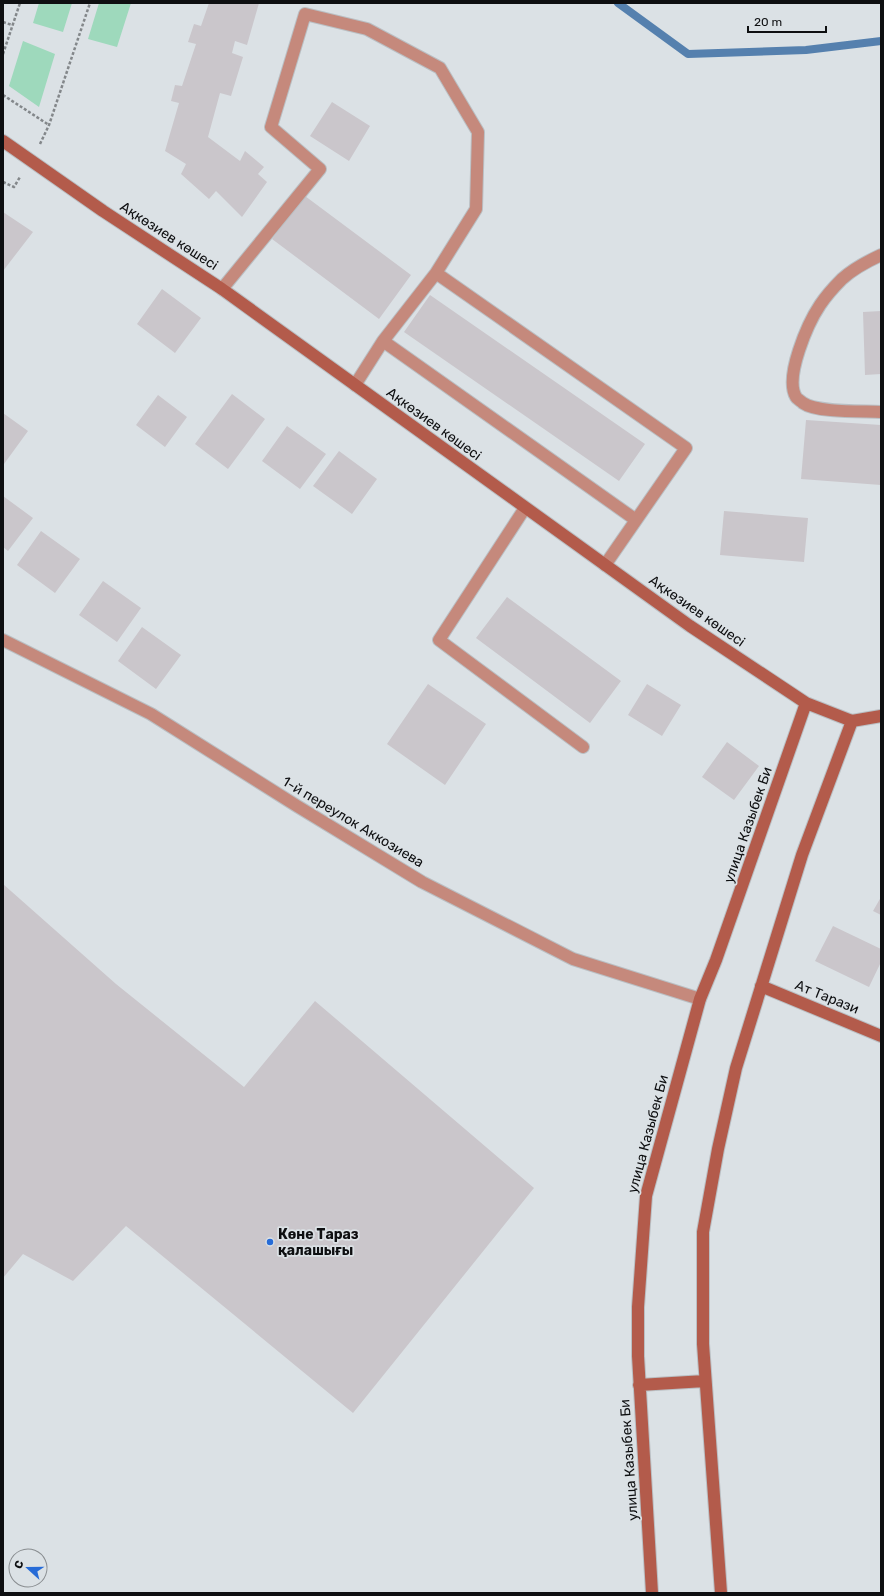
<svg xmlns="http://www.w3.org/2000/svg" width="884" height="1596" font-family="Rubik,sans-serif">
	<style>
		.green { fill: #9ed9bc }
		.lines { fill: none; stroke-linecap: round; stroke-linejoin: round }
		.stream { stroke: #5580ae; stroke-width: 8 }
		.building { fill: #cac6cb }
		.lane-casing { stroke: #babfc3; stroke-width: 14 }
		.street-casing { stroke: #babfc3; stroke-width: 14 }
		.secondary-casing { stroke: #babfc3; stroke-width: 14 }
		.path { stroke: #83878a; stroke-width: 2.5; stroke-dasharray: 3 2; stroke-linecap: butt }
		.lane { stroke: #c5897c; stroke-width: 12 }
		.street { stroke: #c5897c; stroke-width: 12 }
		.secondary { stroke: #b35b4b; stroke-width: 12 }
		.poi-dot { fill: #266bd7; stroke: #dbe1e5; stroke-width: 1.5 }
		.labels { text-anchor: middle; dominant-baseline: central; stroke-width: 3.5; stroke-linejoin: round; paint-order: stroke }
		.street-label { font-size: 14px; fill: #0e0f11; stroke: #dbe1e5 }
		.poi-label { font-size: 14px; font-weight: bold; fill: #0e0f11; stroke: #dbe1e5; text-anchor: start }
	</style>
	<rect width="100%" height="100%" fill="#dbe1e5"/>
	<path class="green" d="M 39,3 L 72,3 L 63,32 L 33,23 Z
		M 99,3 L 131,3 L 117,47 L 88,39 Z
		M 23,41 L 55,54 L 39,107 L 9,86 Z"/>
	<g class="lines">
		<path class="stream" d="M 618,3 L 688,54 L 806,50 L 881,41"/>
	</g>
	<path class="building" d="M 209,3 L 259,3 L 247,45 L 235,41 L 232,53 L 243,57 L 231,96 L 220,93 L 208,137 L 240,161 L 245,151 L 264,167 L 258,174 L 267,182 L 242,217 L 216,191 L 209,199 L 181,174 L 186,164 L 165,151 L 179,103 L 171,101 L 175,85 L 182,86 L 196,44 L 188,42 L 194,24 L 201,26 Z
		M 332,102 L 370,126 L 349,161 L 310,136 Z
		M 305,196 L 411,275 L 379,319 L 272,239 Z
		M 3,212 L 33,232 L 3,271 Z
		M 162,289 L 201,318 L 175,353 L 137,324 Z
		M 430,295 L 645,444 L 619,481 L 404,332 Z
		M 881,311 L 881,374 L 865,375 L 863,312 Z
		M 232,394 L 265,419 L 228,469 L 195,444 Z
		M 158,395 L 187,417 L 165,447 L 136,425 Z
		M 3,413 L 28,431 L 4,464 L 3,464 Z
		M 806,420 L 881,425 L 881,485 L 801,479 Z
		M 287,426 L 326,454 L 300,489 L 262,461 Z
		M 339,451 L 377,479 L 352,514 L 313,486 Z
		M 3,496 L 33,518 L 8,551 L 3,547 Z
		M 724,511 L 808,518 L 804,562 L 720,555 Z
		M 41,531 L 80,559 L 55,593 L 17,565 Z
		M 103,581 L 141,608 L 117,642 L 79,615 Z
		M 507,597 L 621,681 L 590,723 L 476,638 Z
		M 142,627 L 181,655 L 156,689 L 118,661 Z
		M 428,684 L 486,724 L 445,785 L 387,744 Z
		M 647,684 L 681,705 L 662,736 L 628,715 Z
		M 727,742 L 759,766 L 734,800 L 702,777 Z
		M 3,884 L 116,984 L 244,1087 L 315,1001 L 534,1188 L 353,1413 L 126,1226 L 73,1281 L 23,1254 L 3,1278 Z
		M 881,897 L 881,915 L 873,911 Z
		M 833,926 L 881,949 L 881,962 L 869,987 L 815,961 Z"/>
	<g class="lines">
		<g class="lane-casing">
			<path id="lane" d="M 881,255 C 868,261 853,269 842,279 C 835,286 826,296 820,305 C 808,323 784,377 796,397 C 797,399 801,401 803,403 C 817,413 863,411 881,412
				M 436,273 L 686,448 L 605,565
				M 222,289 L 320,169 L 271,127 L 305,14 L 367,29 L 440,68 L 478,132 L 476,209 L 436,273 L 383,341 L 355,385
				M 383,341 L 636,520
				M 525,508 L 439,640 L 583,747"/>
		</g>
		<g class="street-casing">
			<path id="street" d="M 3,640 L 151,714 L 297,806 L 422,882 L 573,959 L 700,999"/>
		</g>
		<g class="secondary-casing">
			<path id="secondary" d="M 3,141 L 103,211 L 222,289 L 690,626 L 806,703 L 852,721
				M 852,721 L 881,716
				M 761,986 L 881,1036
				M 639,1385 L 705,1381
				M 652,1593 L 638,1356 L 638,1307 L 646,1196 L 700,999 L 716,960 L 806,703
				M 721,1593 L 703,1344 L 703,1232 L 718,1149 L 736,1068 L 802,855 L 852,721"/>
		</g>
		<path class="path" d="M 3,22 L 12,25
			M 3,54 L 20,3
			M 3,95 L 49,125
			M 40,144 L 49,125 L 90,3
			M 3,182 L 14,187 L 20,177"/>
		<use href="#lane" class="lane"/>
		<use href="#street" class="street"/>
		<use href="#secondary" class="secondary"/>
	</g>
	<circle class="poi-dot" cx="270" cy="1242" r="4"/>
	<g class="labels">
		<g class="street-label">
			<text transform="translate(169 236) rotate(33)">Ақкөзиев көшесі</text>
			<text transform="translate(434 424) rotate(36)">Ақкөзиев көшесі</text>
			<text transform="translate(697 611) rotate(35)">Ақкөзиев көшесі</text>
			<text transform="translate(353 822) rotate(31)">1-й переулок Аккозиева</text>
			<text transform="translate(748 825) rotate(-71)">улица Казыбек Би</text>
			<text transform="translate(827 997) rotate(22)">Ат Тарази</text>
			<text transform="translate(648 1134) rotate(-75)">улица Казыбек Би</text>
			<text transform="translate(629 1460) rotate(-94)">улица Казыбек Би</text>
		</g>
		<g class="poi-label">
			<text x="278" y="1234">Көне Тараз<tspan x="278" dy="16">қалашығы</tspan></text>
		</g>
	</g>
	<rect width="884" height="1596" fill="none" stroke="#0e0f11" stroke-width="8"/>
	<g transform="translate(28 1568) rotate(291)"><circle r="19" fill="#dbe1e5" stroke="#898d90"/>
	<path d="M0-3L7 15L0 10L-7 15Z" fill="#266bd7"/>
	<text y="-6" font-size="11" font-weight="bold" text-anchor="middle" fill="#0e0f11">С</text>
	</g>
	<path d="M748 26v6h78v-6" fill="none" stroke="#0e0f11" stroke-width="2"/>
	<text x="754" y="26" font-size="12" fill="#0e0f11" stroke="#dbe1e5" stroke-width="3" paint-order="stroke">20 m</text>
</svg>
